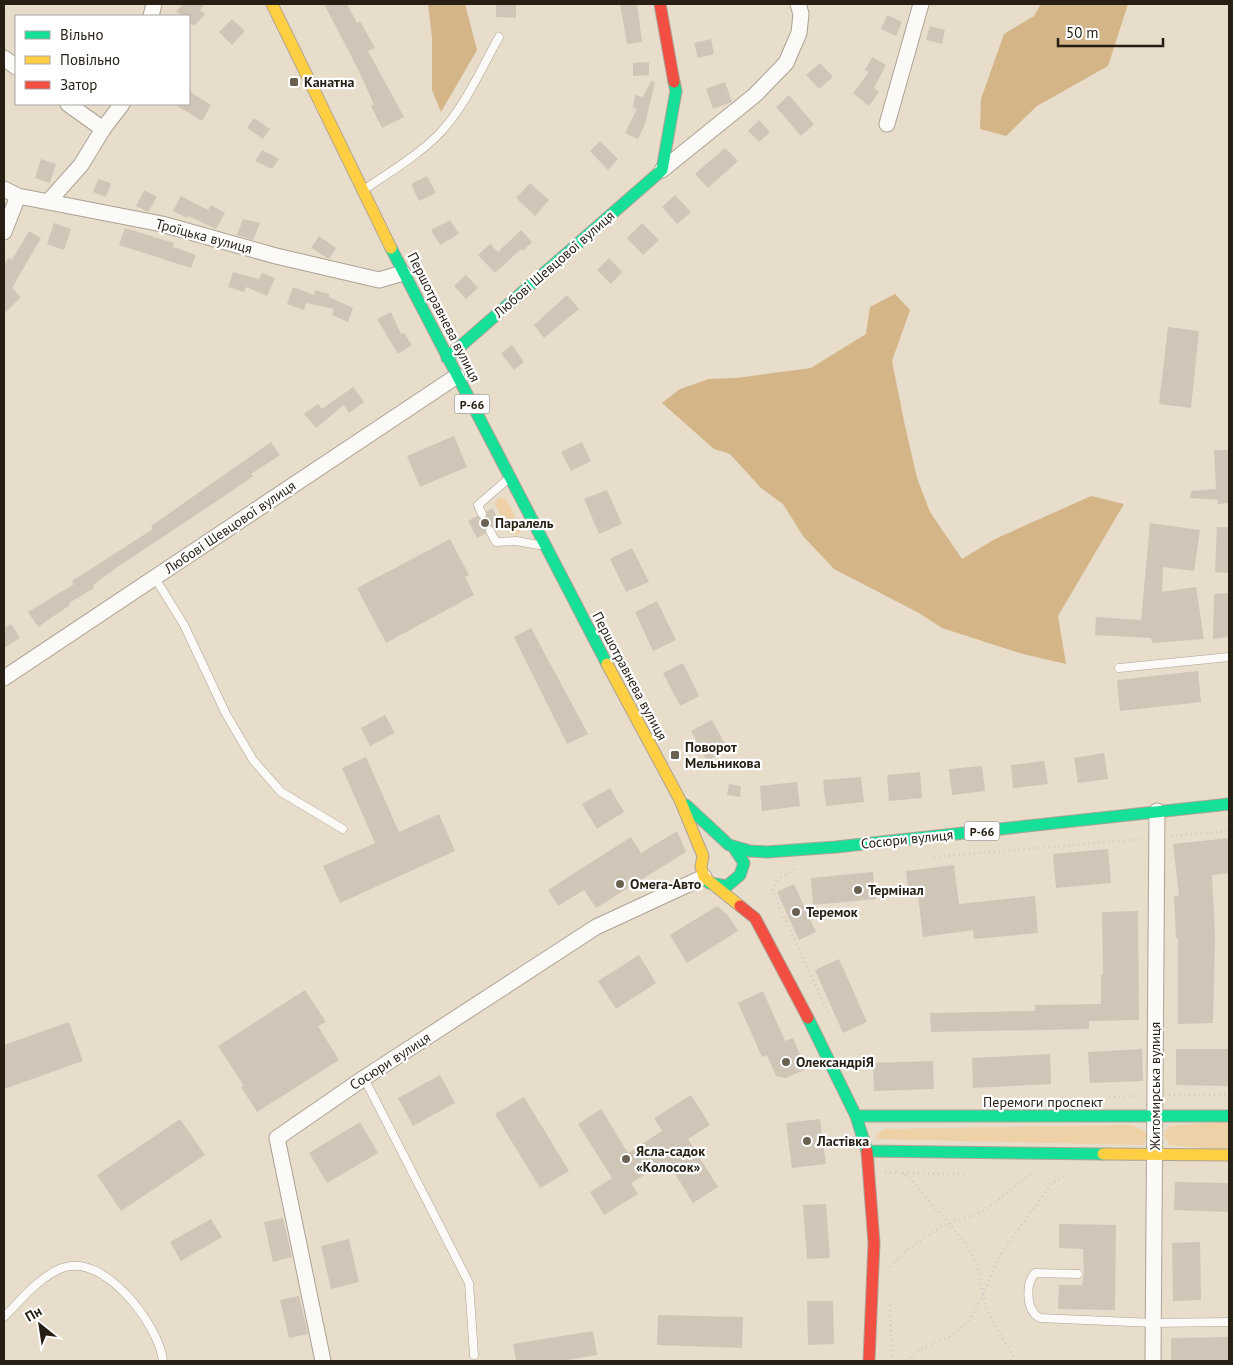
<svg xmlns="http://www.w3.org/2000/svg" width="1233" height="1365" font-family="'PT Sans',sans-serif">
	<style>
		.green { fill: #eed1a6 }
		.forest { fill: #d3b587 }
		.building { fill: #d0c6b8 }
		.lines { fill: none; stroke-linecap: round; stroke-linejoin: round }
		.lane-casing { stroke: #aca395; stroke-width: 9 }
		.street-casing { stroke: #aca395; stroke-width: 17 }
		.fast-casing { stroke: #aca395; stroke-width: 13 }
		.slow-casing { stroke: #aca395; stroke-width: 13 }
		.jam-casing { stroke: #aca395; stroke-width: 13 }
		.path { stroke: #cecac6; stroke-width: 2.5; stroke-dasharray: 1 4; stroke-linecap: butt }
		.lane { stroke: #fcfaf7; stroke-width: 8 }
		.street { stroke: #fcfaf7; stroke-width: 15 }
		.fast { stroke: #16e098; stroke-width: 11 }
		.slow { stroke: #ffcf43; stroke-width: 11 }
		.jam { stroke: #f24e42; stroke-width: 11 }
		.poi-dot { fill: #6b6153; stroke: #fff; stroke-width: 2 }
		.labels { text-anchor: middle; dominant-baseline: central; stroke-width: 4.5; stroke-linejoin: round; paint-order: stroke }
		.shield { fill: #fff; stroke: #68625a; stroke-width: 1 }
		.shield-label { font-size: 12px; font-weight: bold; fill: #271f13 }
		.poi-label { font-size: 14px; font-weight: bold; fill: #271f13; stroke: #fff; text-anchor: start }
		.street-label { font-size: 14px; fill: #271f13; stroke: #fff }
	</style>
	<rect width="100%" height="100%" fill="#e8dccb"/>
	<path class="green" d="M 500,497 L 506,499 L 521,528 L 518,535 L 510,534 L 494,503 Z
		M 1229,1121 L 1229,1150 L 1170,1145 L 1165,1137 L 1165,1131 L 1170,1126 Z
		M 1131,1125 L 1144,1130 L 1147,1135 L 1144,1145 L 876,1139 L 876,1136 L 884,1129 Z"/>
	<path class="forest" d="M 428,4 L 465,4 L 477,50 L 441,112 L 432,90 L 432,38 Z
		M 1041,4 L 1128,4 L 1108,66 L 1037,106 L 1006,136 L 980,129 L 981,99 L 1004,34 L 1034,16 Z
		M 895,294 L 910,310 L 892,361 L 905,426 L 917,478 L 930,512 L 962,559 L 995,539 L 1091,496 L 1124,504 L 1058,616 L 1066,664 L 1023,654 L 942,628 L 919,613 L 834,569 L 803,536 L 783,504 L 761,488 L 730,454 L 714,449 L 662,403 L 680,389 L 709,379 L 737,378 L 811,368 L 866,334 L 870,307 Z"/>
	<path class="building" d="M 183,4 L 204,4 L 200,10 L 205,14 L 194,26 L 189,22 L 189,16 L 182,16 L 176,11 Z
		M 324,4 L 347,4 L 357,23 L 360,21 L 375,48 L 368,51 L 404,117 L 382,128 L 371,106 L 374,105 L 359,71 Z
		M 496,4 L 516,4 L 516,18 L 496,17 Z
		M 620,4 L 637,4 L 642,42 L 627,44 Z
		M 887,15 L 902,22 L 896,36 L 881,29 Z
		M 232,19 L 245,31 L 232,45 L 219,32 Z
		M 930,26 L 945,30 L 942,44 L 926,40 Z
		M 711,39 L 714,54 L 698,58 L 694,43 Z
		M 872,57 L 886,65 L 874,88 L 879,92 L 869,106 L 853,93 L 869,72 L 865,70 Z
		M 649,62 L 649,75 L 633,76 L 633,63 Z
		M 820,63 L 833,77 L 819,89 L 806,75 Z
		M 651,81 L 655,82 L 645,124 L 638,139 L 625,133 L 637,109 L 633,108 L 635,95 L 643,97 Z
		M 725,82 L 732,102 L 713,109 L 706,89 Z
		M 189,91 L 211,105 L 202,121 L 174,104 L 189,104 Z
		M 789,95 L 814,124 L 801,136 L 776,107 Z
		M 254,118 L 270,129 L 263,139 L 247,128 Z
		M 759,120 L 770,132 L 759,142 L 748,131 Z
		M 600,141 L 618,159 L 608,170 L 590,151 Z
		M 725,148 L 738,161 L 708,188 L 695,174 Z
		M 262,150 L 279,159 L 272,169 L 255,161 Z
		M 41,159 L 56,164 L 50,183 L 35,178 Z
		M 427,176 L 436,193 L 419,201 L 411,184 Z
		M 98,179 L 111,183 L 106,197 L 93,192 Z
		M 530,183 L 549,200 L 535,216 L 516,198 Z
		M 144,190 L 157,197 L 148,212 L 136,206 Z
		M 675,195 L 691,212 L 677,224 L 662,207 Z
		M 181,196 L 208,210 L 211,205 L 225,213 L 216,229 L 188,216 L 187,218 L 173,211 Z
		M 243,219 L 260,223 L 253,240 L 237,235 Z
		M 450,220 L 459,234 L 440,245 L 431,230 Z
		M 54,223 L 71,229 L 64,250 L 47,244 Z
		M 642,223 L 659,240 L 643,255 L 627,238 Z
		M 125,228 L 174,243 L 173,247 L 196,255 L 191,268 L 119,245 Z
		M 521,230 L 532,242 L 523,251 L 521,249 L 495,273 L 478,255 L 490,244 L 498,252 Z
		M 29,231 L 41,238 L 12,288 L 21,297 L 4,314 L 4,265 L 8,258 L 12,260 Z
		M 319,236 L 336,248 L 329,259 L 311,248 Z
		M 609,258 L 622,272 L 611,284 L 597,270 Z
		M 233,272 L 259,279 L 262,273 L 275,278 L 267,296 L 246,287 L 244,292 L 228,287 Z
		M 466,275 L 478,288 L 466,299 L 454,286 Z
		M 293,287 L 314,295 L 315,290 L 329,294 L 329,297 L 353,308 L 348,322 L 332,315 L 334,309 L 306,303 L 304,310 L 287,304 Z
		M 567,295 L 579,309 L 544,338 L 534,325 Z
		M 391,312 L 401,334 L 404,333 L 412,345 L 398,354 L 377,319 Z
		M 1168,327 L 1199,331 L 1191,408 L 1159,404 Z
		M 512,345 L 524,362 L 514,370 L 501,353 Z
		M 353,387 L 364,402 L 349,413 L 344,405 L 316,428 L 304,414 L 318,404 L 322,409 Z
		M 454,436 L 467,467 L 420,487 L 407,456 Z
		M 271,442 L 280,455 L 251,474 L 253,476 L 229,493 L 116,568 L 93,585 L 94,588 L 69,603 L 70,605 L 38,627 L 28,612 L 74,584 L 72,581 L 153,529 L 151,526 Z
		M 582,442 L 591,461 L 571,471 L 561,452 Z
		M 1214,450 L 1229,450 L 1229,503 L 1218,504 L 1218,500 L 1190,498 L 1191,491 L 1216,489 Z
		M 607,490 L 622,524 L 599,534 L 584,499 Z
		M 492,508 L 502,524 L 495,528 L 487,526 L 485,534 L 477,538 L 468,521 L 477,516 L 485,519 L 487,511 Z
		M 1150,523 L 1200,530 L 1194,571 L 1163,567 L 1162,592 L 1196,587 L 1204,639 L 1152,643 L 1151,638 L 1095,635 L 1096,617 L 1141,620 Z
		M 1217,527 L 1229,527 L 1229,573 L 1215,572 Z
		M 450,539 L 469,575 L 465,577 L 474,595 L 386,643 L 357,588 Z
		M 632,548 L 649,582 L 626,592 L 610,559 Z
		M 1229,593 L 1229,637 L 1213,639 L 1214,594 Z
		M 657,601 L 676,640 L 653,651 L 635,612 Z
		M 11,624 L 20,638 L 4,648 L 4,628 Z
		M 531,628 L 588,734 L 567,744 L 514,637 Z
		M 683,663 L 699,696 L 680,706 L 663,673 Z
		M 1198,671 L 1201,702 L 1120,711 L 1117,680 Z
		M 385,715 L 395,733 L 370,746 L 361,728 Z
		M 712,720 L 728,750 L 707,761 L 691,731 Z
		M 1104,753 L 1108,779 L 1078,783 L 1074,758 Z
		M 366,757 L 399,832 L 439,814 L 455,851 L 340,903 L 323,866 L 375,843 L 342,768 Z
		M 1044,761 L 1048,784 L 1013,788 L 1011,765 Z
		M 982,766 L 985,791 L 952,795 L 949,769 Z
		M 920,772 L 922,798 L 889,801 L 887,775 Z
		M 861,777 L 864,802 L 826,806 L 823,780 Z
		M 797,782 L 800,806 L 762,811 L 760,786 Z
		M 729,784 L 741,786 L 740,797 L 727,795 Z
		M 610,788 L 624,812 L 597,829 L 582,804 Z
		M 677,831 L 686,852 L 596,908 L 584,890 L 558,906 L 548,890 L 631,837 L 641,853 Z
		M 1229,838 L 1229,873 L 1212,875 L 1215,936 L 1213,1023 L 1178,1024 L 1178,938 L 1176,938 L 1174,896 L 1179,896 L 1173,844 Z
		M 1108,849 L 1111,883 L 1056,888 L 1053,854 Z
		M 954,865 L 959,904 L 1035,896 L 1038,933 L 974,939 L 973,930 L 923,937 L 918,895 L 909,896 L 906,871 Z
		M 873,872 L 876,899 L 813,905 L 811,878 Z
		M 794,884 L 816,932 L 799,940 L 777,892 Z
		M 717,906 L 728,915 L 738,931 L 687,963 L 670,935 Z
		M 1138,911 L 1139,1020 L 1089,1021 L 1089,1029 L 931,1032 L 930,1013 L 1035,1011 L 1035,1005 L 1101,1004 L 1101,975 L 1103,975 L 1102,912 Z
		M 639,955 L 656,983 L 616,1009 L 598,981 Z
		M 839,959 L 867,1022 L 843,1033 L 815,970 Z
		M 305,990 L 326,1022 L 318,1026 L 339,1060 L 257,1112 L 241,1087 L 244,1086 L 218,1046 Z
		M 763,991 L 785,1041 L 793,1038 L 806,1069 L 786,1078 L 776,1076 L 767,1055 L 762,1057 L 738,1003 Z
		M 69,1022 L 83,1061 L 4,1089 L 4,1045 Z
		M 1142,1049 L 1143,1081 L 1090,1083 L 1088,1052 Z
		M 1176,1049 L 1229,1049 L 1229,1086 L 1176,1085 Z
		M 1050,1054 L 1051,1084 L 973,1088 L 972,1058 Z
		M 933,1061 L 934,1089 L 874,1091 L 873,1063 Z
		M 440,1075 L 455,1103 L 413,1126 L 398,1098 Z
		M 691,1095 L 710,1125 L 688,1139 L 718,1187 L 693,1203 L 667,1161 L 631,1183 L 638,1194 L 604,1215 L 590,1192 L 612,1178 L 578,1124 L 601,1109 L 628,1153 L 662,1131 L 654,1118 Z
		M 524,1097 L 569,1171 L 540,1188 L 495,1114 Z
		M 180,1119 L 205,1155 L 121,1211 L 97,1175 Z
		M 820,1119 L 826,1164 L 792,1168 L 786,1123 Z
		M 360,1122 L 378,1153 L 327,1183 L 309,1153 Z
		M 1175,1182 L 1229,1183 L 1229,1212 L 1174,1210 Z
		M 826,1204 L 830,1258 L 807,1259 L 803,1205 Z
		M 283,1218 L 292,1257 L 273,1262 L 264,1222 Z
		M 211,1219 L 222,1237 L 181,1261 L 170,1242 Z
		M 1059,1224 L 1116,1225 L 1115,1310 L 1058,1309 L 1059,1285 L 1082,1285 L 1084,1274 L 1083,1249 L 1059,1248 Z
		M 349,1239 L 359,1282 L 331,1289 L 321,1246 Z
		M 1200,1242 L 1201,1300 L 1173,1301 L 1172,1243 Z
		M 299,1296 L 308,1334 L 289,1338 L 280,1300 Z
		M 807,1301 L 833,1301 L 834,1344 L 808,1345 Z
		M 658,1315 L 743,1317 L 742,1348 L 657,1345 Z
		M 593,1331 L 597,1355 L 560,1361 L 516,1361 L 513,1344 Z
		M 1229,1337 L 1229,1361 L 1171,1361 L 1171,1338 Z"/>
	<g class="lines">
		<g class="lane-casing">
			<path id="lane" d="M 365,189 C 390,172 417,156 439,134 C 465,107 481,69 499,37
				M 482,514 L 478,505 L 507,480
				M 490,531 L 496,542 L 516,541 L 539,545
				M 155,578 L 184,625 L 226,714 L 253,760 L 281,792 L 343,829
				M 1119,668 L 1229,657
				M 364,1078 L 469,1283 L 474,1355
				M 1078,1274 L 1035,1273 C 1025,1284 1026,1311 1040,1318 L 1153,1323 L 1229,1322
				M 4,1317 C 21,1300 39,1277 62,1268 C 104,1252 159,1325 163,1361"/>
		</g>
		<g class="street-casing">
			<path id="street" d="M 151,16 L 154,4
				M 4,58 L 16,67
				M 68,104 L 103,129
				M 887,124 L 921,4
				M 662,170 L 755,95 L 786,63 L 799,33 L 801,14 L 798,4
				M 4,189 L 18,196 L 162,224 L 276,256 L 379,280 L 403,273
				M 48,202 L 81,165 L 103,129 L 122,104
				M 4,232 L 18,196
				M 4,678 L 457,376
				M 323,1361 L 277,1138 L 364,1078 L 596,927 L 704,877
				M 1153,1361 L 1157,811"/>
		</g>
		<g class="fast-casing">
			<path id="fast" d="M 391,248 L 607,664
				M 447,358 L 662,170 L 676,91 L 674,82
				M 686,805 L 729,845 L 750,851 L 767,852 L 836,847 L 1229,804
				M 709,883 L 727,886 L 740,875 L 744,863 L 734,848
				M 808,1018 L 856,1116 L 867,1151 L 1103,1154
				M 856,1116 L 1229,1116"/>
		</g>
		<g class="slow-casing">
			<path id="slow" d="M 272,4 L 391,248
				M 607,664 L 680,800 L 703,856 L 701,867 L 704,877 L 740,906
				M 1103,1154 L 1229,1155"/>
		</g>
		<g class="jam-casing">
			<path id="jam" d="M 660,4 L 674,82
				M 740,906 L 755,918 L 808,1018
				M 867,1151 L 874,1243 L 869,1361"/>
		</g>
		<path class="path" d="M 1171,836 L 1229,831
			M 934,857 L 1143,839
			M 794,869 L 779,879 L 772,890 L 828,1013
			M 1169,1095 L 1229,1095
			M 1109,1097 L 1141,1096
			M 896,1171 L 908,1176 L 967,1245 L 977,1264 L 985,1304 L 994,1324 L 1016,1361
			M 885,1172 L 897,1173
			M 903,1173 L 966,1174
			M 890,1267 L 907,1250 L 941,1226 L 981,1213 L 1033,1172
			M 890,1305 L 892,1361
			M 906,1361 L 920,1349 L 949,1337 L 968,1322 L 980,1301 L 999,1257 L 1051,1184 L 1068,1174"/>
		<use href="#lane" class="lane"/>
		<use href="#street" class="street"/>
		<use href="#fast" class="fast"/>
		<use href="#slow" class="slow"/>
		<use href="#jam" class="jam"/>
	</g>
	<g class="poi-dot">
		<rect x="289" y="77" width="10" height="10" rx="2.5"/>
		<circle cx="485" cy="523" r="5"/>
		<rect x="670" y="750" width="10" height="10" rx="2.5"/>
		<circle cx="620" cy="884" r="5"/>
		<circle cx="858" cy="890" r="5"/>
		<circle cx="796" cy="912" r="5"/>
		<circle cx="786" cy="1062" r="5"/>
		<circle cx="807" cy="1141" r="5"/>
		<circle cx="626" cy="1159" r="5"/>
	</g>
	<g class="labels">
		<g class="shield">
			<rect x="454.5" y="394.5" width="35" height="19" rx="4"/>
			<rect x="964.5" y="821.5" width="35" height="19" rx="4"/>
		</g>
		<g class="shield-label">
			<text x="472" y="404">Р-66</text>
			<text x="982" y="831">Р-66</text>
		</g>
		<g class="poi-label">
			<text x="304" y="82">Канатна</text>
			<text x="495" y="523">Паралель</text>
			<text x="685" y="747">Поворот<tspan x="685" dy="16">Мельникова</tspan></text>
			<text x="630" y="884">Омега-Авто</text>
			<text x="868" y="890">Термінал</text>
			<text x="806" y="912">Теремок</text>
			<text x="796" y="1062">ОлександріЯ</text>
			<text x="817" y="1141">Ластівка</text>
			<text x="636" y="1151">Ясла-садок<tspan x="636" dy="16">«Колосок»</tspan></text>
		</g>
		<g class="street-label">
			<text transform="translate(204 236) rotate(15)">Троїцька вулиця</text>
			<text transform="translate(554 264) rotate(-41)">Любові Шевцової вулиця</text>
			<text transform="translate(444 317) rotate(63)">Першотравнева вулиця</text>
			<text transform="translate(230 527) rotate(-34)">Любові Шевцової вулиця</text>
			<text transform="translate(630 676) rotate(62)">Першотравнева вулиця</text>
			<text transform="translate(907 839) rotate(-6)">Сосюри вулиця</text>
			<text transform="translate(390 1061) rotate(-33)">Сосюри вулиця</text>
			<text transform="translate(1155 1086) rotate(-90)">Житомирська вулиця</text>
			<text x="1043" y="1102">Перемоги проспект</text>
		</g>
	</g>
	<rect width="1233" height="1365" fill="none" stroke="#271f13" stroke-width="10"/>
	<rect x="15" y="15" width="175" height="90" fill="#ffffff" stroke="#a9a5a1"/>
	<rect x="25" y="31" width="25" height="8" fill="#16e098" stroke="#a9a5a1"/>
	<text x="60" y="40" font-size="15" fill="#271f13">Вільно</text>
	<rect x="25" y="56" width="25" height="8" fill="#ffcf43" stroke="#a9a5a1"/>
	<text x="60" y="65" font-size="15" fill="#271f13">Повільно</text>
	<rect x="25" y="81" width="25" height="8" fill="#f24e42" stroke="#a9a5a1"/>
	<text x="60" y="90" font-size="15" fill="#271f13">Затор</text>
	<g transform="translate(40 1325) rotate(330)" stroke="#ffffff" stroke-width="4" paint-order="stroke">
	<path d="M0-4L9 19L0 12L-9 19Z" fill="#271f13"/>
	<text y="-8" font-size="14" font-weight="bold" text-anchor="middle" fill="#271f13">Пн</text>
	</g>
	<path d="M1058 38v8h105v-8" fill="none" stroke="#271f13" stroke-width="2.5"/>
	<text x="1066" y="38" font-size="15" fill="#271f13" stroke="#ffffff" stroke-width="4" paint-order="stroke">50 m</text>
</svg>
